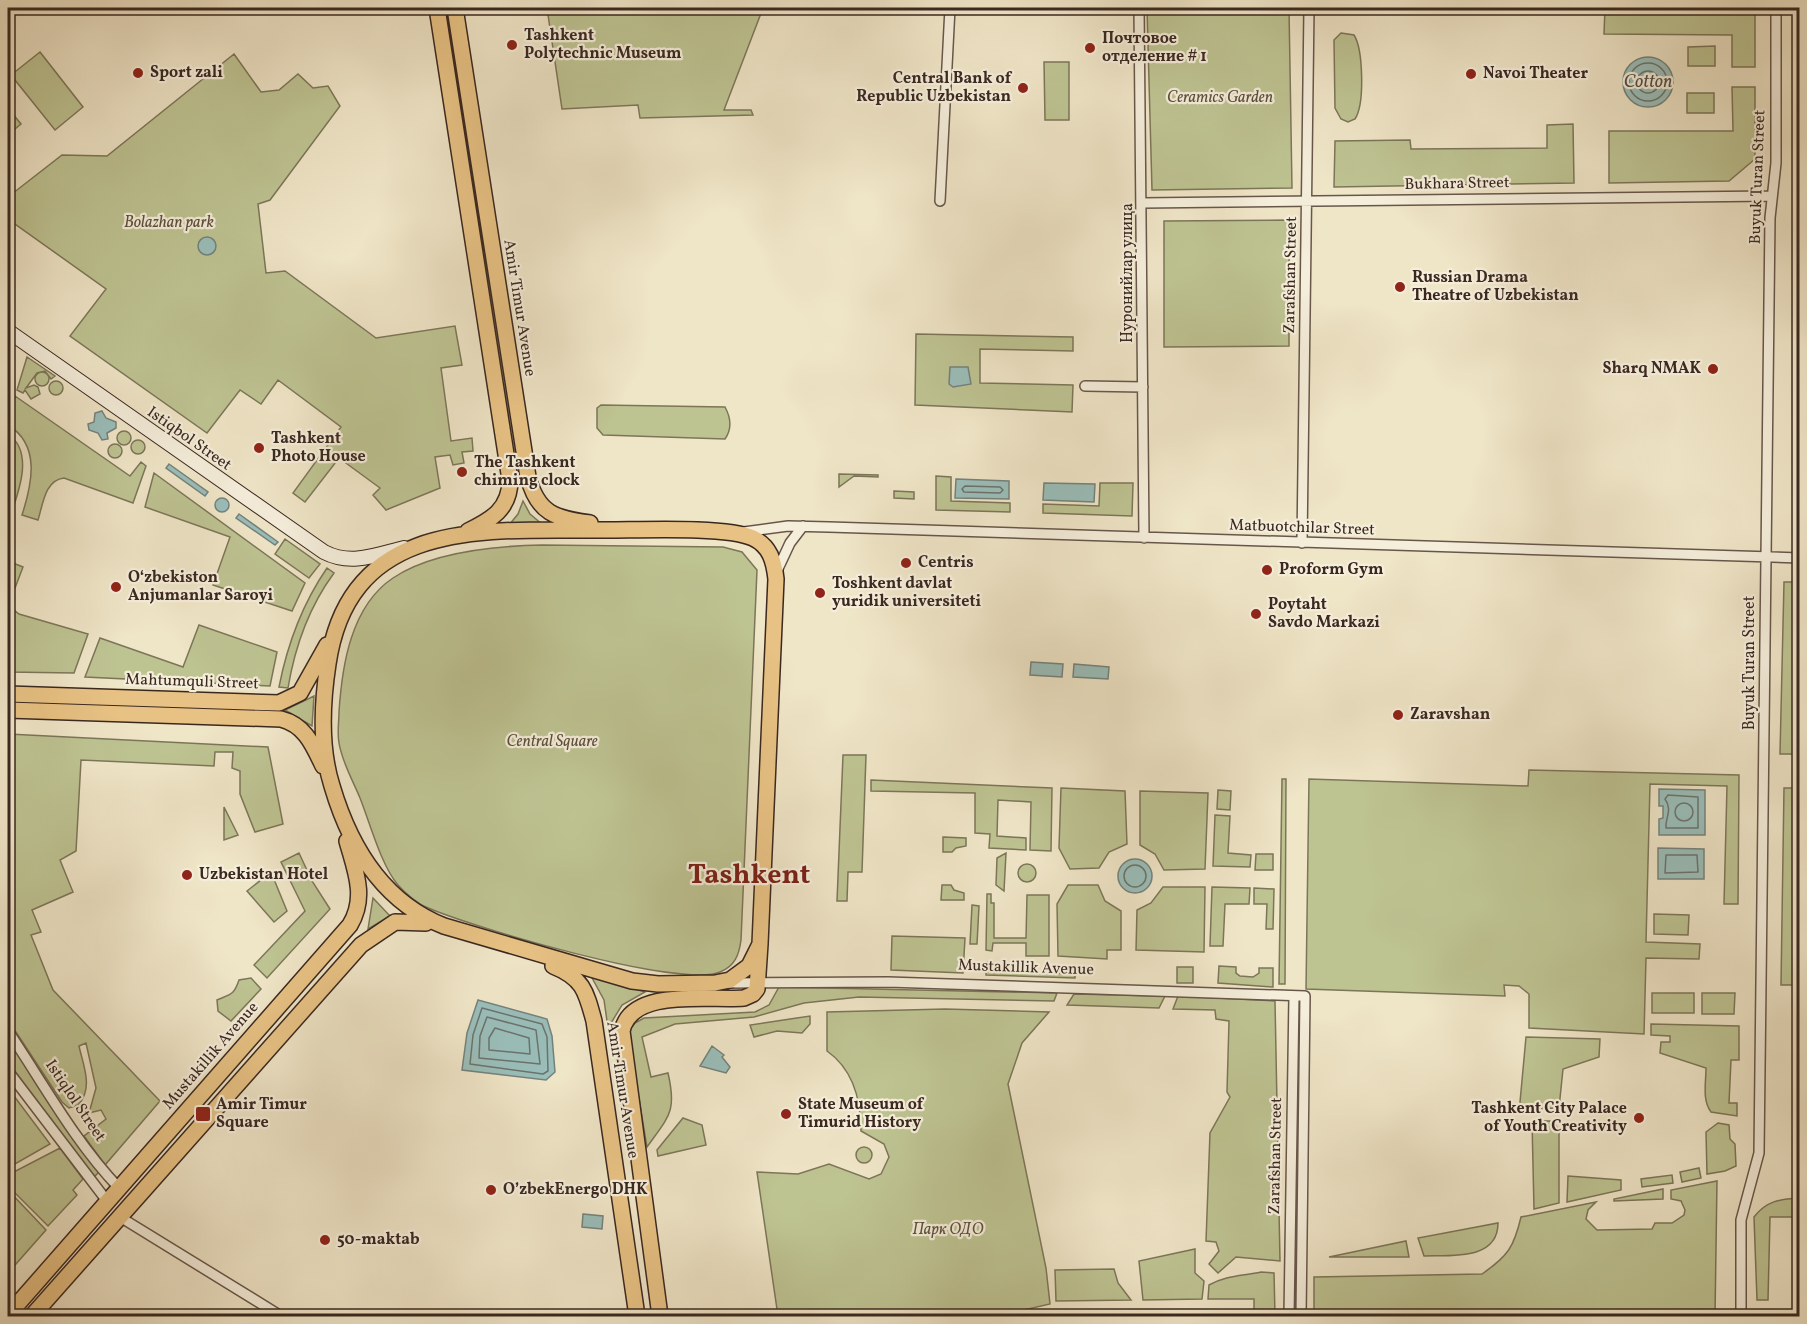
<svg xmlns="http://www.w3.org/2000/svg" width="1807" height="1324" font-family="Vollkorn,serif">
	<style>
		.green { fill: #bec392; stroke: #7c7659; stroke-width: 1.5 }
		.water { fill: #9abeba; stroke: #74827c; stroke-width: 1.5 }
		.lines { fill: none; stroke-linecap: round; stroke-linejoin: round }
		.shore { stroke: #6a736d; stroke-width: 1.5 }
		.street-casing { stroke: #67574a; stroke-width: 12 }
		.secondary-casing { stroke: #3a2820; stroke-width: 16 }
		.primary-casing { stroke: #3a2820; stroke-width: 18 }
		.street { stroke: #f5eedb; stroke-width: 9 }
		.secondary { stroke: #f5eedb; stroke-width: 14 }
		.primary { stroke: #e8c284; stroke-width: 15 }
		.poi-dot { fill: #8f2418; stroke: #f5eedb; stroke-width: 2 }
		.labels { text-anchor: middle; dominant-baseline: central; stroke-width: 4.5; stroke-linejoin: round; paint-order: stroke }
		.poi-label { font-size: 16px; font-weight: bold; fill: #3a2820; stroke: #f5eedb; text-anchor: start }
		.park-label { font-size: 16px; font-style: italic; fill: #5b4f3c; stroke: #f5eedb }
		.street-label { font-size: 16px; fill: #3a2820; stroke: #f5eedb }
		.water-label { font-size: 18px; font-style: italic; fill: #524e46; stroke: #f5eedb }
		.town-label { font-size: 28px; font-weight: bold; fill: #7a1f14; stroke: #f5eedb }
	</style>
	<rect width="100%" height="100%" fill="#efe5c7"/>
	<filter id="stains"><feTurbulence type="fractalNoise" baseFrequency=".00333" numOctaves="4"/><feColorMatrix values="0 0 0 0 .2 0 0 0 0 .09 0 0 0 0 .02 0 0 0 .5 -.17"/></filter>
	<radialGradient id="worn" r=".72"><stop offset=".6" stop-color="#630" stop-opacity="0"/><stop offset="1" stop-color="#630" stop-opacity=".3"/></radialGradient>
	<path class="green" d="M 547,8 L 763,8 L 724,110 L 751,110 L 753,115 L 640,118 L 638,105 L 562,109 Z
		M 1147,8 L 1289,8 L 1292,188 L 1152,190 Z
		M 1334,8 L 1564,8 L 1564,13 L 1334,14 Z
		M 1605,8 L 1755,8 L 1755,67 L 1732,67 L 1732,35 L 1604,34 Z
		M 1341,33 L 1354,35 C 1363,49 1365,104 1355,119 L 1348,122 L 1341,119 L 1335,108 L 1334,40 Z
		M 1715,46 L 1715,66 L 1688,66 L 1688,47 Z
		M 40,52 L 83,107 L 55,130 L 11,75 Z
		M 234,54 L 261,92 L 279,90 L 298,74 L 313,88 L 328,86 L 340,106 L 270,200 L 258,204 L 266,273 L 285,271 L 376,338 L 455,326 L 462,365 L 441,368 L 451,441 L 472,438 L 473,451 L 462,452 L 464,463 L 453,465 L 450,455 L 435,457 L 440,488 L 386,510 L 373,495 L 380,488 L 339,458 L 305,502 L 293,493 L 341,427 L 278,380 L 261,404 L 240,390 L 207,433 L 70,336 L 106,289 L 8,219 L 8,197 L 62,155 L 107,156 Z
		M 1044,62 L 1069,62 L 1069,120 L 1045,120 Z
		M 1732,87 L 1755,87 L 1755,159 L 1729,181 L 1609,183 L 1609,131 L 1733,131 Z
		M 1687,93 L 1714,93 L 1714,113 L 1687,113 Z
		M 8,108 L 21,124 L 8,135 Z
		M 1573,124 L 1574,183 L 1334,187 L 1335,141 L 1410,140 L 1411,149 L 1547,148 L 1547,125 Z
		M 1289,220 L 1289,346 L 1164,347 L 1164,221 Z
		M 1798,292 L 1800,292 L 1799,381 L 1796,381 Z
		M 916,334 L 1073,337 L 1073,351 L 980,349 L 980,383 L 1073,385 L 1072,412 L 915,405 Z
		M 27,357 L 55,376 L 51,379 L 45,371 L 37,373 L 26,388 L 34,385 L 38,387 L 40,394 L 31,399 L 25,390 L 23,393 L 17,390 Z
		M35 379a7 7 0 1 1 14 0a7 7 0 1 1-14 0Z
		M49 388a7 7 0 1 1 14 0a7 7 0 1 1-14 0Z
		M 1796,392 L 1800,392 L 1799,497 L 1796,497 Z
		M 15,396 L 130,476 L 141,462 L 146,466 L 133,503 L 64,478 C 45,480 43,504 38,520 L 22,515 C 32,484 41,445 8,425 Z
		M 601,405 L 725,407 C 731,418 732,429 725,439 L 603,435 L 597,428 L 597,408 Z
		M117 438a7 7 0 1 1 14 0a7 7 0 1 1-14 0Z
		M 8,434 C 33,451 20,488 12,511 L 8,510 Z
		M131 447a7 7 0 1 1 14 0a7 7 0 1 1-14 0Z
		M108 451a7 7 0 1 1 14 0a7 7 0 1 1-14 0Z
		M 154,473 L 305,583 L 292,611 L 213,585 L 230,537 L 145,507 Z
		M 839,474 L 878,475 L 878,477 L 854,476 L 839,487 Z
		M 936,476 L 951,477 L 951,501 L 1010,503 L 1010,512 L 936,510 Z
		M 1100,483 L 1133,483 L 1132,516 L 1043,513 L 1043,504 L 1099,506 Z
		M 894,491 L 914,492 L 914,499 L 894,498 Z
		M 523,501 L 530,514 L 543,525 L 509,525 L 518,514 Z
		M 285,539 L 320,564 L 309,578 L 275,554 Z
		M 542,545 L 723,547 L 742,552 L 757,570 L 741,940 C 739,955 735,966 720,972 C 680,989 471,927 426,907 C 417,903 405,893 398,885 C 381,865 370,823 360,798 C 353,781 342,762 339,743 C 337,733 339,722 339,712 C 342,665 351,606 393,578 C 433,551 496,546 542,545 Z
		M 8,561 L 23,567 L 12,596 L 14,610 L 19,614 L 88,634 L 74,673 L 8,672 Z
		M 327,568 L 334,573 C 309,607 295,646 288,688 L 279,687 C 287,646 303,603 327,568 Z
		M 1784,582 L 1799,582 L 1799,754 L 1780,754 Z
		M 199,625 L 277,652 L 270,686 L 85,677 L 100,638 L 183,667 Z
		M 314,696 L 312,726 L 285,710 Z
		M 8,734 L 268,747 L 283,824 L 255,832 L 240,794 L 240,771 L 232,768 L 233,752 L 215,752 L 214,766 L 81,760 L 76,851 L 60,860 L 73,892 L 32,910 L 41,932 L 31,935 L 53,990 L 160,1101 L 105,1165 L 84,1136 L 106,1119 L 101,1110 L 89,1113 L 96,1088 L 86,1043 L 79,1046 C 83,1065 94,1088 78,1105 L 69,1108 L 62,1102 L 8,1020 Z
		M 843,755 L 866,755 L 862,872 L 848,872 L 847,901 L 837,901 Z
		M 1529,770 L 1739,775 L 1738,904 L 1724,904 L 1727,786 L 1650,784 L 1646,942 L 1700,944 L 1699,959 L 1646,958 L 1644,1034 L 1529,1028 L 1529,994 L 1519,986 L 1504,985 L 1505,996 L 1306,989 L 1309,779 L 1528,786 Z
		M 1282,779 L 1286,779 L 1285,984 L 1279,984 Z
		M 871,780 L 1052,788 L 1051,851 L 1030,850 L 1031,802 L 998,800 L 997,836 L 1026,838 L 1026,850 L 989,848 L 990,834 L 975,833 L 975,793 L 871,791 Z
		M 1061,788 L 1125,791 L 1127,844 L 1109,852 L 1099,868 L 1070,869 L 1059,848 Z
		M 1784,788 L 1799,788 L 1799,985 L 1781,985 Z
		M 1218,790 L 1231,791 L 1230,810 L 1217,809 Z
		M 1140,791 L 1208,793 L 1205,869 L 1164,870 L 1155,854 L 1140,845 Z
		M 224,807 L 238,835 L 224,840 Z
		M 1215,815 L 1230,816 L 1228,853 L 1251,855 L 1250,867 L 1213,866 Z
		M 943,837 L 966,838 L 966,846 L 956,848 L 952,852 L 943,852 Z
		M 299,853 L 312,881 L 330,909 L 267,978 L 254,965 L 305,911 L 281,862 Z
		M 1006,853 L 1004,891 L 996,885 L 997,858 Z
		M 1256,854 L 1273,854 L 1273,870 L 1255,870 Z
		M1018 873a9 9 0 1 1 18 0a9 9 0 1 1-18 0Z
		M 271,872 L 287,911 L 274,922 L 247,891 Z
		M 942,885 L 951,885 L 954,890 L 964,893 L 964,900 L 941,900 Z
		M 1068,885 L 1098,885 L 1105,901 L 1121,911 L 1121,950 L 1107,950 L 1107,959 L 1058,956 L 1057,904 Z
		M 1163,887 L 1205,887 L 1204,952 L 1136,950 L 1137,910 L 1151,903 Z
		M 1212,887 L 1250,888 L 1249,904 L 1225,904 L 1223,946 L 1210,946 Z
		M 1254,888 L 1274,889 L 1273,929 L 1266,929 L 1267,904 L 1254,904 Z
		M 987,894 L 991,894 L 991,903 L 994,903 L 994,938 L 1026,938 L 1027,895 L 1049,895 L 1049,956 L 1026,956 L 1026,943 L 993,943 L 992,951 L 986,950 Z
		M 373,898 L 390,916 L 368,929 Z
		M 972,905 L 979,906 L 977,944 L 970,944 Z
		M 1654,914 L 1689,915 L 1688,935 L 1654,934 Z
		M 892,936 L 965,938 L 963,973 L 891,970 Z
		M 986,962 L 993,962 L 993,971 L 1075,974 L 1075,978 L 986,975 Z
		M 1219,966 L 1236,967 L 1236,973 L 1240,976 L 1253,977 L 1259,973 L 1259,968 L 1273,968 L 1273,987 L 1218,983 Z
		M 1177,967 L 1193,967 L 1193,983 L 1177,983 Z
		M 591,976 L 645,992 L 622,1005 L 608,1028 L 604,1000 Z
		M 251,978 L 261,989 L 231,1021 L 218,1011 L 217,1000 C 231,994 234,995 239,980 Z
		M 779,987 L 1057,993 L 1054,1001 L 859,997 L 804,1003 L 754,1017 L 675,1024 L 642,1037 L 651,1077 L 668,1073 C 677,1112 669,1116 647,1147 L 628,1032 L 635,1023 L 644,1018 L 755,1012 L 769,1005 Z
		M 1652,993 L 1694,993 L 1694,1013 L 1652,1013 Z
		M 1702,993 L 1735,993 L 1734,1014 L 1702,1014 Z
		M 1074,994 L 1165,996 L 1159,1008 L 1067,1005 Z
		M 1178,996 L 1275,1001 L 1280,1261 L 1236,1257 L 1218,1273 L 1209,1264 L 1219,1251 L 1216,1242 L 1206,1241 L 1210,1133 L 1230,1097 L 1227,1092 L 1229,1021 L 1216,1019 L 1215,1010 L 1173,1009 Z
		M 945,1009 L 1049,1012 L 1022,1043 L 1008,1084 L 1046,1268 L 1050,1304 L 998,1316 L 778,1316 L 757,1172 L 798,1174 L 829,1164 L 869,1179 L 881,1174 L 889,1157 L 884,1144 L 861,1131 C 861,1101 854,1070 827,1051 L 827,1012 Z
		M 810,1016 L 810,1024 L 802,1033 L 777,1031 L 754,1037 L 750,1025 Z
		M 1651,1024 L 1739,1026 L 1739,1060 L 1731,1060 L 1729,1103 L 1737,1103 L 1737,1116 L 1711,1112 C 1702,1100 1706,1083 1706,1068 L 1660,1053 L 1661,1042 L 1670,1042 L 1670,1036 L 1651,1035 Z
		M 1526,1037 L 1600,1039 L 1599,1057 L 1563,1069 L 1559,1108 L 1525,1109 L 1520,1102 Z
		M 8,1039 L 99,1172 L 94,1177 L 8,1062 Z
		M 8,1088 L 50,1144 L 15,1164 L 8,1161 Z
		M 683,1118 L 702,1125 L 706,1145 L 658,1156 L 657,1150 Z
		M 1532,1121 L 1554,1121 L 1559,1132 L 1559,1203 L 1534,1209 Z
		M 1718,1123 L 1729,1125 L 1730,1139 L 1735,1144 L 1736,1166 L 1725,1171 L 1707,1174 L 1706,1132 Z
		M856 1155a8 8 0 1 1 16 0a8 8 0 1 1-16 0Z
		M 60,1148 L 83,1179 L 73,1190 L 77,1195 L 48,1226 L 8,1186 L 8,1175 Z
		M 1699,1168 L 1701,1178 L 1682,1182 L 1680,1172 Z
		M 1672,1175 L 1673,1183 L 1642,1187 L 1641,1179 Z
		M 1568,1176 L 1621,1180 L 1621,1190 L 1567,1202 Z
		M 1717,1181 L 1715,1316 L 1314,1316 L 1314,1277 L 1482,1274 C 1508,1256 1514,1247 1521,1217 L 1596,1202 L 1588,1210 L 1586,1219 L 1597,1230 L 1652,1229 L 1655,1223 L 1672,1223 L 1684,1215 L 1685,1210 L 1681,1201 L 1671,1199 L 1671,1190 Z
		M 1663,1189 L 1663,1199 L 1614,1201 L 1614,1199 Z
		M 8,1190 L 46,1230 L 8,1273 Z
		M 1799,1198 L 1799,1217 L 1770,1217 L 1768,1300 L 1757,1300 L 1754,1217 C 1766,1201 1780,1199 1799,1198 Z
		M 1498,1223 C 1498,1261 1450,1255 1424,1256 L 1418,1238 Z
		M 1406,1241 L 1409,1257 L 1329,1257 Z
		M 1195,1249 L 1195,1273 L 1204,1281 L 1202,1299 L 1143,1300 L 1139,1261 Z
		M 1114,1269 L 1118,1283 L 1131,1300 L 1056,1301 L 1055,1270 Z
		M 1261,1272 L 1274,1273 L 1275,1316 L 1254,1316 L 1254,1299 L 1208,1299 L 1209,1285 C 1226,1275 1243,1276 1261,1272 Z"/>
	<path class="water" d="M1623 82a25 25 0 1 1 50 0a25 25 0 1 1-50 0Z
		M198 246a9 9 0 1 1 18 0a9 9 0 1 1-18 0Z
		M 950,367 L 968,367 L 971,384 L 953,387 L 949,384 Z
		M 102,411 L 106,418 L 116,422 L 116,428 L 107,433 L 108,439 L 102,440 L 98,433 L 89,430 L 88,424 L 94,422 L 95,413 Z
		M 169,464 L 208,492 L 205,496 L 166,468 Z
		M 956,479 L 1009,481 L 1009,499 L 955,498 Z
		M 1044,483 L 1095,484 L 1094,502 L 1043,500 Z
		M215 505a7 7 0 1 1 14 0a7 7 0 1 1-14 0Z
		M 239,514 L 278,542 L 275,545 L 236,518 Z
		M 1031,662 L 1063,664 L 1062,677 L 1030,675 Z
		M 1074,664 L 1109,667 L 1108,679 L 1073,677 Z
		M 1659,789 L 1705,790 L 1705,835 L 1659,835 L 1659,819 L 1663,818 L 1663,806 L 1659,806 Z
		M 1658,848 L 1704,849 L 1704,879 L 1658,879 Z
		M1118 876a17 17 0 1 1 34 0a17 17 0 1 1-34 0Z
		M 478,1000 L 547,1019 L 552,1036 L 555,1072 L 546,1080 L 462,1070 L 467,1033 Z
		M 712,1046 L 724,1055 L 722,1057 L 730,1067 L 726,1073 L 700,1066 Z
		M 583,1214 L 603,1216 L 602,1229 L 582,1227 Z"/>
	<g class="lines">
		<path class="shore" d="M1629 82a19 19 0 1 1 38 0a19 19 0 1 1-38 0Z
			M1637 82a11 11 0 1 1 22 0a11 11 0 1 1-22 0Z
			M 965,486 L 1000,487 L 1003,490 L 1000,493 L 964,492 L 962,489 Z
			M 1668,795 L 1698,797 L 1698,828 L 1666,828 C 1665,818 1673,810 1665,799 Z
			M1675 812a9 9 0 1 1 18 0a9 9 0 1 1-18 0Z
			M 1666,855 L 1697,855 L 1698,872 L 1665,873 Z
			M1124 876a11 11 0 1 1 22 0a11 11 0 1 1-22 0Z
			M 482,1008 L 542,1024 L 547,1037 L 548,1071 L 543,1074 L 470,1064 L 473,1035 Z
			M 487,1017 L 536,1030 L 540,1064 L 479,1058 L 480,1036 Z
			M 495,1028 L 529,1038 L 530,1054 L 489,1050 L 489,1038 Z"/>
		<g class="street-casing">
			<path id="street" d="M 1139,8 L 1144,538
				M 940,201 L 950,8
				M 1142,203 L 1772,196
				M 1085,386 L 1143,387
				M 744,532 L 788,526 L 829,527 L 1800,558
				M 1302,543 L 1309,8
				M 776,573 L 790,543 L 803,526
				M 729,983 L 888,982 L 1305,996 L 1301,1316
				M 8,1031 C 43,1083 75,1142 119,1188
				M 8,1071 L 107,1201
				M 120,1217 L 281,1316
				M 1289,1316 L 1294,996
				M 1741,1316 L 1741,1220 L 1759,1153 L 1770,218 L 1776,163 L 1776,8"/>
		</g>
		<g class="secondary-casing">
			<path id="secondary" d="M 8,331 L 324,552 C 351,566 376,555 404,548"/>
		</g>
		<g class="primary-casing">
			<path id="primary" d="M 437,8 L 510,480 C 510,509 491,520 468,531
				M 455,8 L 528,477 C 538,514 555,518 590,523
				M 8,694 L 279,703 L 300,693 L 327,645
				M 8,710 L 281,719 C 305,725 313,745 323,766
				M 553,966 C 583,978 586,991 594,1021 L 637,1316
				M 8,1315 L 350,925 C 367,897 355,870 347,841
				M 32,1316 L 361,945 L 395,922 L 426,923
				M 660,1316 L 622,1031 C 631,987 710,1001 744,998 L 753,994 L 757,989 L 760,944 L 776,579 C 774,561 770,546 753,538 C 727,526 640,530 608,530 C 491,531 350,514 328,664 C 322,703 320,748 332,786 C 350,847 383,902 444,926 L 632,981 L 658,984 L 715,983 L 730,980 L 749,966 L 760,944"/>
		</g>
		<use href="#street" class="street"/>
		<use href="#secondary" class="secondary"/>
		<use href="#primary" class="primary"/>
	</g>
	<g class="poi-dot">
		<circle cx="512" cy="45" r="6"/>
		<circle cx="1090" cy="48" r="6"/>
		<circle cx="138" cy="73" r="6"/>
		<circle cx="1471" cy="74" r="6"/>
		<circle cx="1023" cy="88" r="6"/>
		<circle cx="1400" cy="287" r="6"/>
		<circle cx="1713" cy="369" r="6"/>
		<circle cx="259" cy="448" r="6"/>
		<circle cx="462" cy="472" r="6"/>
		<circle cx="906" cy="563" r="6"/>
		<circle cx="1267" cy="570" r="6"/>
		<circle cx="116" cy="587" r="6"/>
		<circle cx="820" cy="593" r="6"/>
		<circle cx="1256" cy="614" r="6"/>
		<circle cx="1398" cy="715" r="6"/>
		<circle cx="187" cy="875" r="6"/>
		<rect x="195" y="1106" width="16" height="16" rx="3"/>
		<circle cx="786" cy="1114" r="6"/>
		<circle cx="1639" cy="1118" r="6"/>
		<circle cx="491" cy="1190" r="6"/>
		<circle cx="325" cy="1240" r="6"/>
	</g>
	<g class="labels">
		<g class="poi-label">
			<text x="524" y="36">Tashkent<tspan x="524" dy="18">Polytechnic Museum</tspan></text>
			<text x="1102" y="39">Почтовое<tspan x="1102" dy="18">отделение # 1</tspan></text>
			<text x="150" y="73">Sport zali</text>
			<text x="1483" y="74">Navoi Theater</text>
			<text x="1011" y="79" text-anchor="end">Central Bank of<tspan x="1011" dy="18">Republic Uzbekistan</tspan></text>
			<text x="1412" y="278">Russian Drama<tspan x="1412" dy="18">Theatre of Uzbekistan</tspan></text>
			<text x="1701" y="369" text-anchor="end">Sharq NMAK</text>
			<text x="271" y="439">Tashkent<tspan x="271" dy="18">Photo House</tspan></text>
			<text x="474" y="463">The Tashkent<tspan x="474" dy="18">chiming clock</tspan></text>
			<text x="918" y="563">Centris</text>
			<text x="1279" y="570">Proform Gym</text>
			<text x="128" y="578">O‘zbekiston<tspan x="128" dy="18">Anjumanlar Saroyi</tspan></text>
			<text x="832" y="584">Toshkent davlat<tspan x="832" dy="18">yuridik universiteti</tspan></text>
			<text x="1268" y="605">Poytaht<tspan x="1268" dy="18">Savdo Markazi</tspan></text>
			<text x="1410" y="715">Zaravshan</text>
			<text x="199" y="875">Uzbekistan Hotel</text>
			<text x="216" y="1105">Amir Timur<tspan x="216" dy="18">Square</tspan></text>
			<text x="798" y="1105">State Museum of<tspan x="798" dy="18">Timurid History</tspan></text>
			<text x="1627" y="1109" text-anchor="end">Tashkent City Palace<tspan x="1627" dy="18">of Youth Creativity</tspan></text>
			<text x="503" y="1190">O’zbekEnergo DHK</text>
			<text x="337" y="1240">50-maktab</text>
		</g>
		<g class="park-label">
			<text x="1220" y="98">Ceramics Garden</text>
			<text x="169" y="223">Bolazhan park</text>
			<text x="552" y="742">Central Square</text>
			<text x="948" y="1230">Парк ОДО</text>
		</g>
		<g class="street-label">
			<text transform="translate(1758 177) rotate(-88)">Buyuk Turan Street</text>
			<text transform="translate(1457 184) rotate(-1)">Bukhara Street</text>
			<text transform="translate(1128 273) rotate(-90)">Нуронийлар улица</text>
			<text transform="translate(1291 275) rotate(-89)">Zarafshan Street</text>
			<text transform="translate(519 308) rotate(81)">Amir Timur Avenue</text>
			<text transform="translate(189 439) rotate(35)">Istiqbol Street</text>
			<text transform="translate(1302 528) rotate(2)">Matbuotchilar Street</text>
			<text transform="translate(1750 663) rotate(-90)">Buyuk Turan Street</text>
			<text transform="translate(192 682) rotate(2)">Mahtumquli Street</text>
			<text transform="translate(1026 968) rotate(2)">Mustakillik Avenue</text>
			<text transform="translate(211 1056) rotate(-49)">Mustakillik Avenue</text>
			<text transform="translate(622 1090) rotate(81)">Amir Timur Avenue</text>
			<text transform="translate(75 1101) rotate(56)">Istiqlol Street</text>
			<text transform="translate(1276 1156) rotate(-89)">Zarafshan Street</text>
		</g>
		<g class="water-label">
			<text x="1648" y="82">Cotton</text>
		</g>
		<g class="town-label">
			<text x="749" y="875">Tashkent</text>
		</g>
	</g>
	<rect width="1807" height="1324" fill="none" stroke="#efe5c7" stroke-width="30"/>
	<rect x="9" y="9" width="1789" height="1306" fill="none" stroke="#3a2820" stroke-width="3"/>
	<rect x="15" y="15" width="1777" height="1294" fill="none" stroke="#3a2820" stroke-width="1.5"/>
	<rect width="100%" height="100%" filter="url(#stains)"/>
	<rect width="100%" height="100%" fill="url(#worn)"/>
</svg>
